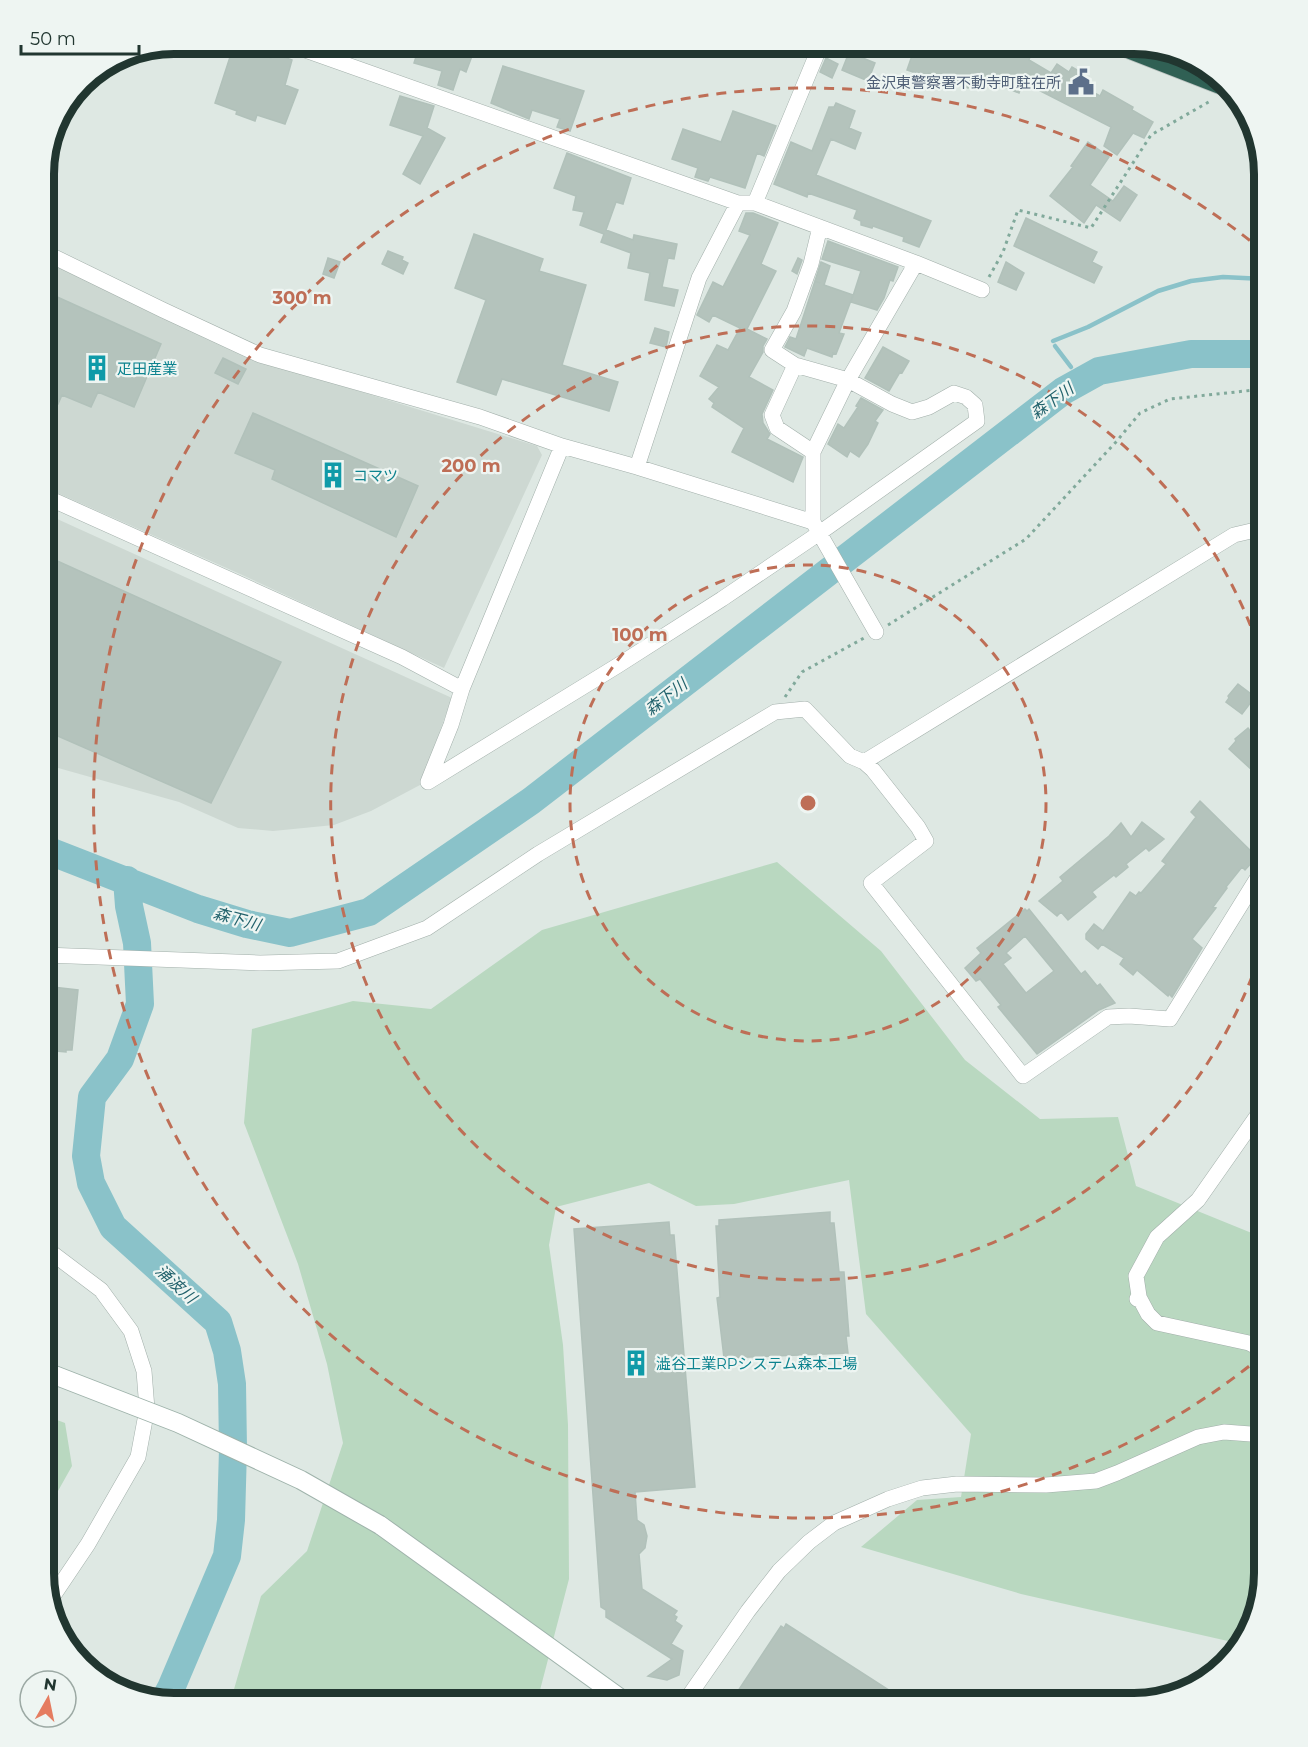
<svg xmlns="http://www.w3.org/2000/svg" width="1308" height="1747" font-family="Montserrat,'Noto Sans JP',sans-serif">
	<style>
		.built { fill: #cdd8d2 }
		.green { fill: #b9d8c0 }
		.lines { fill: none; stroke-linecap: round; stroke-linejoin: round }
		.stream { stroke: #8ac2c9; stroke-width: 4.5 }
		.river { stroke: #8ac2c9; stroke-width: 28 }
		.building { fill: #b4c3bc; stroke: #b1c1ba; stroke-width: 1.5; fill-rule: evenodd }
		.street-casing { stroke: #a2afaa; stroke-width: 16 }
		.secondary-casing { stroke: #9fb3ab; stroke-width: 20 }
		.highway-casing { stroke: #bcc3c1; stroke-width: 20 }
		.path { stroke: #81a99b; stroke-width: 3; stroke-dasharray: 3 4.5; stroke-linecap: butt }
		.street { stroke: #fff; stroke-width: 15 }
		.secondary { stroke: #fff; stroke-width: 18 }
		.highway { stroke: #306054; stroke-width: 18 }
		.secondary-bridge-casing { stroke: #9fb3ab; stroke-width: 20; stroke-linecap: butt }
		.secondary-bridge { stroke: #fff; stroke-width: 18 }
		.ring { fill: none; stroke: #be6e56; stroke-width: 3; stroke-dasharray: 10 8 }
		.labels { text-anchor: middle; dominant-baseline: central; stroke-width: 4.5; stroke-linejoin: round; paint-order: stroke }
		.service-label { font-size: 15px; fill: #4e5e75; stroke: #eef5f2; text-anchor: end }
		.culture-label { font-size: 15px; fill: #0d838f; stroke: #eef5f2; text-anchor: start }
		.water-label { font-size: 16px; font-style: italic; fill: #22626c; stroke: #eef5f2 }
		.rim { fill: none; stroke: #213630; stroke-width: 8 }
		.centre { fill: #be6e56; stroke: #eef5f2; stroke-width: 3 }
		.ring-label { font-size: 18px; text-anchor: middle; font-weight: bold; fill: #be6e56; stroke: #eef5f2; stroke-width: 4.5; stroke-linejoin: round; paint-order: stroke }
	</style>
	<rect width="100%" height="100%" fill="#dee8e3"/>
	<path class="built" d="M 44,258 L 245,356 L 537,446 L 542,455 L 444,668 L 240,574 L 44,487 Z
		M 44,513 L 452,698 L 420,785 L 371,811 L 334,825 L 273,831 L 238,828 L 179,802 L 44,764 Z"/>
	<path class="green" d="M 777,862 L 881,951 L 965,1060 L 1040,1119 L 1118,1117 L 1136,1186 L 1264,1238 L 1264,1573 L 1247,1638 L 1241,1644 L 1021,1594 L 861,1547 L 917,1500 L 961,1497 L 971,1434 L 866,1314 L 849,1180 L 734,1204 L 696,1206 L 649,1183 L 556,1207 L 549,1245 L 563,1345 L 568,1425 L 569,1579 L 539,1694 L 518,1703 L 230,1703 L 261,1596 L 307,1551 L 343,1443 L 327,1364 L 298,1264 L 244,1123 L 252,1029 L 353,1001 L 431,1009 L 542,930 Z
		M 44,1415 L 65,1423 L 72,1466 L 44,1516 Z"/>
	<g class="lines">
		<path class="stream" d="M 1053,341 L 1088,327 L 1158,291 L 1191,281 L 1223,277 L 1264,279
			M 1055,346 L 1071,367"/>
		<path class="river" d="M 44,849 L 198,909 L 247,924 L 290,933 L 369,912 L 531,801 L 1063,391 L 1099,371 L 1191,354 L 1264,354
			M 127,880 L 129,906 L 137,943 L 140,1004 L 120,1059 L 92,1097 L 86,1156 L 91,1183 L 113,1227 L 218,1322 L 227,1351 L 232,1384 L 233,1449 L 231,1520 L 227,1556 L 171,1688 L 164,1701"/>
	</g>
	<path class="building" d="M 232,44 L 271,58 L 273,53 L 292,60 L 285,85 L 298,90 L 285,124 L 257,115 L 255,121 L 236,114 L 237,111 L 215,103 L 230,57 L 227,57 Z
		M 420,44 L 434,44 L 472,56 L 466,72 L 460,69 L 453,90 L 438,85 L 442,71 L 414,63 Z
		M 916,44 L 1008,44 L 1031,53 L 1029,60 L 1051,73 L 1057,64 L 1069,72 L 1072,67 L 1084,74 L 1078,84 L 1100,96 L 1103,90 L 1133,107 L 1132,110 L 1153,122 L 1144,138 L 1133,133 L 1117,155 L 1104,146 L 1111,127 L 1023,82 L 1019,93 L 973,74 L 968,88 L 929,73 L 928,77 L 907,70 Z
		M 853,54 L 875,63 L 868,81 L 842,70 L 848,55 L 852,56 Z
		M 826,58 L 838,64 L 832,78 L 820,72 Z
		M 503,66 L 584,91 L 570,131 L 557,127 L 560,119 L 532,110 L 529,119 L 491,103 Z
		M 400,96 L 434,106 L 427,128 L 445,138 L 420,184 L 403,174 L 423,136 L 390,125 Z
		M 836,103 L 855,111 L 849,128 L 861,133 L 855,149 L 831,139 L 816,175 L 931,221 L 919,247 L 903,241 L 904,237 L 873,226 L 872,228 L 861,225 L 861,221 L 854,218 L 857,210 L 808,193 L 807,197 L 774,184 L 791,142 L 812,151 L 829,107 L 834,107 Z
		M 733,111 L 776,126 L 764,156 L 757,153 L 745,188 L 710,177 L 708,181 L 695,177 L 698,168 L 672,159 L 683,129 L 721,142 Z
		M 1088,142 L 1109,157 L 1090,185 L 1113,201 L 1124,186 L 1137,195 L 1120,221 L 1096,205 L 1084,223 L 1050,196 L 1073,167 L 1071,166 Z
		M 567,153 L 631,178 L 623,204 L 616,202 L 606,230 L 633,240 L 634,235 L 677,244 L 674,259 L 668,258 L 662,287 L 678,290 L 674,306 L 645,300 L 650,273 L 628,268 L 631,253 L 601,242 L 604,234 L 580,225 L 584,212 L 573,210 L 576,196 L 554,188 Z
		M 746,213 L 753,213 L 778,223 L 761,264 L 776,271 L 747,329 L 767,339 L 763,346 L 763,352 L 749,377 L 773,390 L 762,414 L 763,423 L 770,434 L 767,439 L 803,457 L 793,482 L 732,452 L 744,428 L 712,407 L 714,403 L 709,399 L 719,387 L 700,376 L 717,345 L 728,350 L 740,328 L 713,315 L 709,322 L 697,315 L 713,282 L 723,287 L 750,235 L 739,231 Z
		M 1026,218 L 1097,252 L 1092,262 L 1102,267 L 1094,283 L 1014,246 Z
		M 474,234 L 543,259 L 539,271 L 586,285 L 562,365 L 618,382 L 609,411 L 502,379 L 496,395 L 457,382 L 486,300 L 455,288 Z
		M 828,241 L 898,267 L 893,281 L 890,280 L 884,298 L 877,310 L 851,302 L 861,271 L 822,259 Z
		M 388,251 L 403,257 L 402,260 L 408,263 L 403,274 L 382,264 Z
		M 328,258 L 340,262 L 334,278 L 323,274 Z
		M 798,258 L 802,260 L 797,274 L 792,271 Z
		M 821,262 L 830,266 L 824,285 L 853,295 L 839,333 L 844,334 L 836,354 L 833,353 L 832,357 L 807,348 L 804,356 L 785,347 L 790,337 L 796,339 L 815,281 L 820,283 L 815,281 Z
		M 1006,262 L 1024,273 L 1016,290 L 998,282 Z
		M 44,291 L 161,344 L 134,407 L 98,392 L 91,407 L 62,395 L 58,404 L 44,398 Z
		M 655,328 L 669,332 L 666,347 L 650,343 Z
		M 883,347 L 909,361 L 902,373 L 900,372 L 889,391 L 865,378 Z
		M 223,358 L 246,369 L 238,384 L 215,373 Z
		M 861,398 L 883,410 L 875,421 L 878,423 L 868,444 L 859,457 L 850,451 L 847,457 L 828,444 L 838,424 L 844,428 L 858,407 L 856,406 Z
		M 253,413 L 418,486 L 396,537 L 272,479 L 275,470 L 235,453 Z
		M 44,555 L 281,662 L 211,803 L 44,730 Z
		M 1238,684 L 1255,697 L 1242,714 L 1226,702 L 1229,698 L 1228,696 Z
		M 1248,728 L 1256,739 L 1264,730 L 1264,759 L 1253,771 L 1229,749 L 1236,741 L 1235,739 Z
		M 1200,801 L 1257,857 L 1245,870 L 1242,867 L 1226,887 L 1227,888 L 1213,907 L 1216,908 L 1192,939 L 1202,948 L 1172,997 L 1169,994 L 1168,996 L 1137,970 L 1133,975 L 1120,964 L 1124,958 L 1102,944 L 1098,949 L 1086,939 L 1086,934 L 1094,924 L 1103,931 L 1130,892 L 1136,896 L 1139,892 L 1141,893 L 1166,864 L 1162,861 L 1196,817 L 1191,812 Z
		M 1142,822 L 1164,839 L 1149,851 L 1146,848 L 1126,864 L 1128,867 L 1116,877 L 1114,875 L 1092,892 L 1096,897 L 1068,920 L 1061,912 L 1057,916 L 1039,901 L 1063,881 L 1060,877 L 1109,836 L 1121,823 L 1131,837 Z
		M 1025,909 L 1027,911 L 1029,909 L 1081,974 L 1085,971 L 1097,986 L 1100,984 L 1115,1003 L 1099,1010 L 1037,1054 L 998,1007 L 1001,1005 L 980,979 L 976,981 L 965,968 L 981,953 L 977,948 ZM 1025,936 L 1054,971 L 1026,993 L 1003,964 L 1011,958 L 1006,953 Z
		M 44,986 L 78,990 L 72,1050 L 66,1050 L 66,1052 L 44,1050 Z
		M 830,1212 L 830,1223 L 834,1223 L 839,1272 L 844,1272 L 849,1336 L 846,1336 L 848,1353 L 724,1358 L 717,1298 L 720,1297 L 716,1226 L 719,1226 L 719,1220 Z
		M 669,1222 L 670,1235 L 674,1235 L 695,1487 L 635,1492 L 637,1520 L 644,1525 L 647,1536 L 645,1548 L 639,1554 L 642,1589 L 677,1611 L 674,1615 L 677,1617 L 675,1621 L 682,1626 L 671,1644 L 683,1651 L 679,1675 L 667,1680 L 648,1676 L 672,1659 L 606,1617 L 606,1610 L 601,1607 L 574,1229 Z
		M 786,1624 L 909,1703 L 730,1703 L 781,1626 L 784,1628 Z"/>
	<g class="lines">
		<g class="street-casing">
			<path id="street" d="M 288,44 L 738,203 L 755,203 L 821,44
				M 755,203 L 916,263 L 982,290
				M 44,252 L 163,310 L 260,355 L 480,417 L 562,446 L 637,467 L 813,522
				M 795,365 L 772,415 L 777,428 L 813,452
				M 637,467 L 699,278 L 738,203
				M 44,496 L 402,657 L 462,689 L 562,446
				M 876,632 L 813,522 L 813,452 L 848,380 L 916,263
				M 864,762 L 1234,535 L 1264,528
				M 428,782 L 617,666 L 722,599 L 818,534 L 977,421 L 975,405 L 966,397 L 954,393 L 929,407 L 912,412 L 892,404 L 848,380 L 795,365 L 772,350 L 794,311 L 811,264 L 820,227
				M 428,782 L 451,725 L 462,689
				M 44,955 L 260,963 L 338,961 L 427,928 L 538,854 L 775,712 L 805,709 L 850,756 L 864,762 L 873,770 L 918,827 L 926,841 L 871,883 L 1023,1076 L 1108,1017 L 1129,1016 L 1170,1019 L 1258,877 L 1264,874
				M 44,1247 L 101,1290 L 131,1331 L 144,1371 L 147,1409 L 138,1457 L 88,1544 L 51,1599
				M 1264,1351 L 1249,1343 L 1157,1323 L 1148,1314 L 1140,1299 L 1137,1299 L 1139,1296 L 1136,1276 L 1157,1237 L 1198,1200 L 1264,1106
				M 684,1703 L 748,1611 L 779,1571 L 809,1542 L 834,1523 L 888,1499 L 922,1488 L 957,1484 L 1046,1485 L 1096,1481 L 1117,1473 L 1198,1437 L 1224,1432 L 1264,1435"/>
		</g>
		<g class="secondary-casing">
			<path id="secondary" d="M 380,1525 L 627,1703"/>
		</g>
		<g class="highway-casing">
			<path id="highway" d="M 1115,44 L 1228,88"/>
		</g>
		<path class="path" d="M 989,277 L 1003,252 L 1018,210 L 1091,228 L 1151,135 L 1212,100
			M 888,625 L 1026,539 L 1116,442 L 1140,413 L 1170,399 L 1264,389
			M 785,697 L 802,672 L 864,638"/>
		<use href="#street" class="street"/>
		<use href="#secondary" class="secondary"/>
		<use href="#highway" class="highway"/>
		<g class="secondary-bridge-casing">
			<path id="secondary-bridge" d="M 44,1371 L 178,1423 L 301,1480 L 380,1525"/>
		</g>
		<use href="#secondary-bridge" class="secondary-bridge"/>
	</g>
	<g class="ring">
		<circle cx="808" cy="803" r="238"/>
		<path d="M1264 942A477 477 0 1 1 1264 664"/>
		<path d="M1263 1355A715 715 0 1 1 1263 251"/>
	</g>
	<defs>
		<g id="civic-bare" transform="scale(2.07)"><path d="M-.6-6.5H3V-4.5H.6V-3L4-1V1h2V6H-6V1h2V-1L-.6-3ZM-1.2 2.5V6h2.4V2.5Z" fill="#5c6f8a" stroke="#eef5f2" stroke-width="2.5" paint-order="stroke"/></g>
		<g id="building-bare" transform="scale(2.07)"><path d="M-4-6H4V6H1V3H-1V6H-4ZM-2.5-4.3h1.7v1.8h-1.7ZM.8-4.3h1.7v1.8H.8ZM-2.5-1h1.7V.8h-1.7ZM.8-1h1.7V.8H.8Z" fill="#0f9aa8" stroke="#eef5f2" stroke-width="2.5" paint-order="stroke"/></g>
	</defs>
	<g fill-rule="evenodd">
		<use href="#civic-bare" x="1081" y="82"/>
		<use href="#building-bare" x="97" y="368"/>
		<use href="#building-bare" x="333" y="475"/>
		<use href="#building-bare" x="636" y="1363"/>
	</g>
	<g class="labels">
		<g class="service-label">
			<text x="1061" y="82">金沢東警察署不動寺町駐在所</text>
		</g>
		<g class="culture-label">
			<text x="117" y="368">疋田産業</text>
			<text x="353" y="475">コマツ</text>
			<text x="656" y="1363">澁谷工業RPシステム森本工場</text>
		</g>
		<g class="water-label">
			<text transform="translate(1052 401) rotate(-36)">森下川</text>
			<text transform="translate(666 697) rotate(-38)">森下川</text>
			<text transform="translate(237 919) rotate(15)">森下川</text>
			<text transform="translate(176 1284) rotate(42)">涌波川</text>
		</g>
	</g>
	<path d="M0 0H1308V1747H0ZM174 54H1134A120 120 0 0 1 1254 174V1573A120 120 0 0 1 1134 1693H174A120 120 0 0 1 54 1573V174A120 120 0 0 1 174 54Z" fill="#eef5f2" fill-rule="evenodd"/>
	<path class="rim" d="M174 54H1134A120 120 0 0 1 1254 174V1573A120 120 0 0 1 1134 1693H174A120 120 0 0 1 54 1573V174A120 120 0 0 1 174 54Z"/>
	<circle cx="808" cy="803" r="9" class="centre"/>
	<g class="ring-label">
		<text x="302" y="304">300 m</text>
		<text x="471" y="472">200 m</text>
		<text x="640" y="641">100 m</text>
	</g>
	<g transform="translate(48 1699) rotate(9)"><circle r="28" fill="#eef5f2" stroke="#9ca9a4" stroke-width="1.5"/>
	<path d="M0-4.5L10 22L0 15L-10 22Z" fill="#e57c60"/>
	<text y="-9" font-size="16" font-weight="bold" text-anchor="middle" fill="#213630">N</text>
	</g>
	<path d="M21 45v9h118v-9" fill="none" stroke="#213630" stroke-width="3"/>
	<text x="30" y="45" font-size="18" fill="#213630" stroke="#eef5f2" stroke-width="4.5" paint-order="stroke">50 m</text>
</svg>
